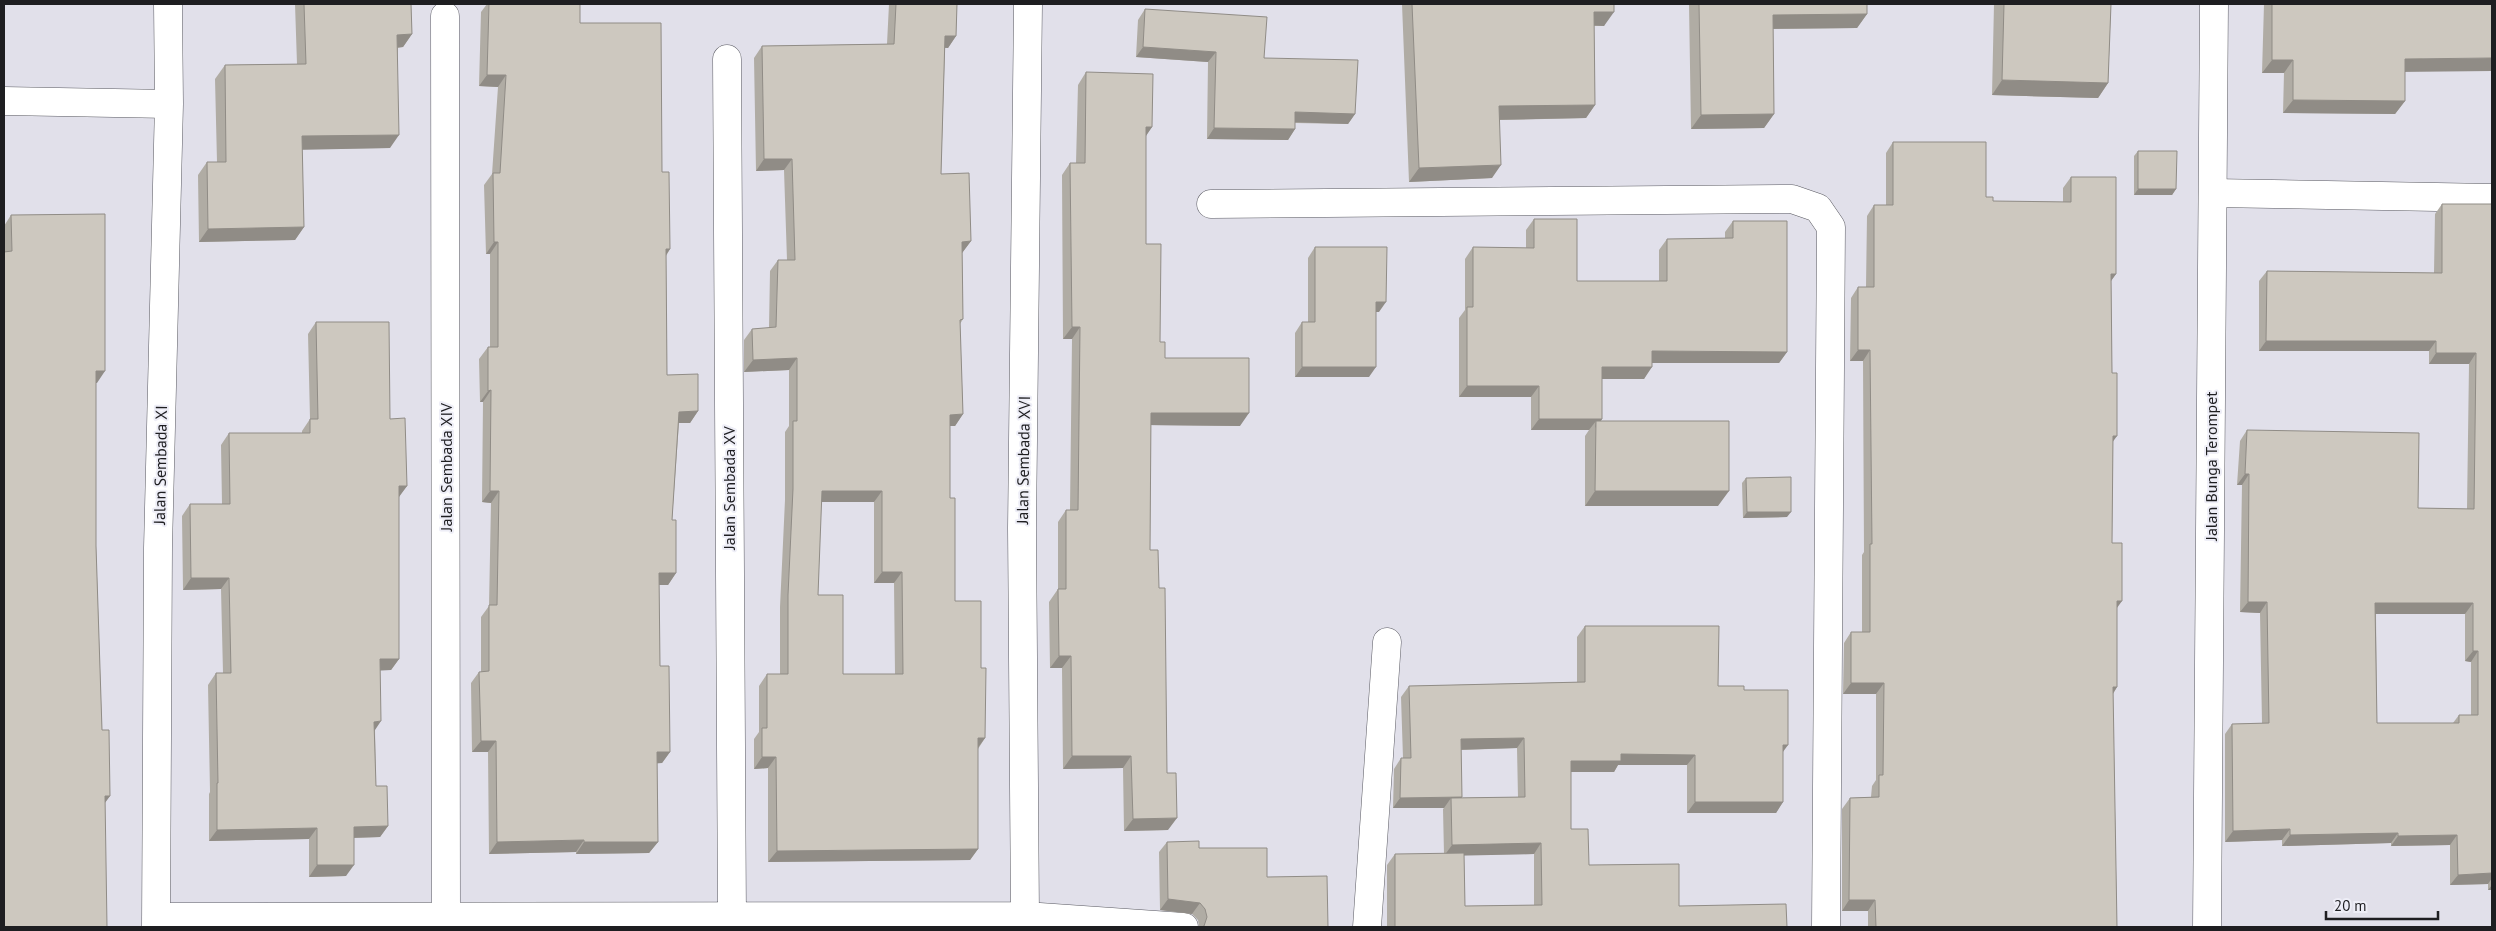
<svg xmlns="http://www.w3.org/2000/svg" width="2496" height="931" font-family="'PT Sans',sans-serif">
	<style>
		.lines { fill: none; stroke-linecap: round; stroke-linejoin: round }
		.minor-casing { stroke: #5a5a62; stroke-width: 29 }
		.tertiary-casing { stroke: #5a5a62; stroke-width: 29 }
		.minor { stroke: #fff; stroke-width: 28 }
		.tertiary { stroke: #fff; stroke-width: 28 }
		.wall { fill: #b0aca4; fill-rule: evenodd }
		.shaded-wall { fill: #908c86 }
		.building { fill: #cdc8bf; stroke: #908c86; fill-rule: evenodd }
		.labels { text-anchor: middle; dominant-baseline: central; stroke-width: 4; stroke-linejoin: round; paint-order: stroke }
		.street-label { font-size: 16px; fill: #1e1e21; stroke: #eeeef7 }
	</style>
	<rect width="100%" height="100%" fill="#e1e0ea"/>
	<g class="lines">
		<g class="minor-casing">
			<path id="minor" d="M 445,16 L 446,917
				M 727,59 L 732,917
				M 4,101 L 169,104
				M 2213,193 L 2492,198
				M 1211,204 L 1792,199 L 1818,208 L 1831,227 L 1826,927
				M 1025,916 L 1022,528 L 1028,4
				M 156,917 L 1025,916 L 1184,927
				M 156,927 L 158,548 L 169,104 L 168,4
				M 1367,927 L 1387,642"/>
		</g>
		<g class="tertiary-casing">
			<path id="tertiary" d="M 2207,927 L 2214,4"/>
		</g>
		<use href="#minor" class="minor"/>
		<use href="#tertiary" class="tertiary"/>
	</g>
	<path class="wall" d="M 295,4 L 411,4 L 412,34 L 403,47 L 398,48 L 390,148 L 302,149 L 304,227 L 295,240 L 199,242 L 198,175 L 207,162 L 217,162 L 215,79 L 225,65 L 297,64 Z
		M 487,4 L 580,4 L 580,23 L 662,172 L 670,249 L 666,256 L 667,375 L 698,411 L 690,423 L 679,423 L 672,520 L 676,573 L 668,585 L 659,585 L 660,666 L 670,752 L 662,763 L 657,763 L 658,842 L 649,853 L 576,854 L 576,852 L 489,854 L 488,752 L 472,752 L 471,683 L 479,672 L 481,672 L 481,617 L 489,606 L 491,503 L 482,502 L 483,402 L 480,402 L 479,359 L 488,347 L 490,347 L 490,254 L 486,254 L 484,185 L 492,174 L 498,87 L 479,86 L 481,12 Z
		M 889,4 L 957,4 L 956,36 L 948,48 L 945,48 L 941,174 L 971,241 L 962,253 L 963,319 L 960,324 L 963,414 L 955,426 L 950,426 L 950,498 L 955,601 L 981,668 L 985,738 L 978,749 L 978,849 L 970,860 L 768,862 L 768,768 L 754,769 L 754,739 L 759,732 L 759,686 L 767,674 L 780,674 L 780,607 L 785,500 L 785,432 L 789,426 L 789,370 L 744,372 L 744,340 L 752,329 L 769,328 L 770,271 L 778,260 L 787,260 L 784,170 L 756,171 L 754,58 L 762,46 L 887,44 ZM 821,502 L 874,502 L 874,583 L 894,583 L 895,674 L 843,674 L 818,595 Z
		M 1402,4 L 1614,4 L 1604,26 L 1594,26 L 1595,105 L 1586,118 L 1499,120 L 1492,178 L 1409,182 Z
		M 1689,4 L 1867,4 L 1867,14 L 1857,28 L 1773,29 L 1774,114 L 1764,128 L 1691,129 Z
		M 1994,4 L 2111,4 L 2108,83 L 2098,98 L 1992,95 Z
		M 2264,4 L 2492,4 L 2405,72 L 2405,101 L 2395,114 L 2283,113 L 2284,73 L 2262,73 Z
		M 1145,9 L 1264,58 L 1355,114 L 1348,124 L 1295,123 L 1295,129 L 1288,140 L 1207,139 L 1208,62 L 1136,57 L 1138,20 Z
		M 1086,72 L 1152,127 L 1146,135 L 1146,244 L 1160,342 L 1165,358 L 1240,426 L 1151,425 L 1150,550 L 1159,588 L 1168,830 L 1124,831 L 1123,768 L 1063,769 L 1062,668 L 1050,668 L 1049,602 L 1058,589 L 1058,522 L 1066,510 L 1070,510 L 1072,339 L 1063,339 L 1062,175 L 1070,163 L 1076,163 L 1078,85 Z
		M 1893,142 L 1993,201 L 2063,202 L 2063,188 L 2071,177 L 2116,274 L 2111,281 L 2113,442 L 2112,543 L 2117,608 L 2117,687 L 2113,694 L 2117,927 L 1868,927 L 1868,911 L 1842,911 L 1842,809 L 1850,798 L 1871,797 L 1872,786 L 1876,780 L 1876,694 L 1843,694 L 1844,643 L 1851,632 L 1862,632 L 1862,555 L 1864,552 L 1863,361 L 1850,361 L 1851,298 L 1858,287 L 1866,287 L 1867,216 L 1874,205 L 1886,205 L 1886,153 Z
		M 2138,151 L 2176,189 L 2172,195 L 2134,195 L 2134,156 Z
		M 2442,204 L 2492,204 L 2492,890 L 2488,890 L 2488,884 L 2450,885 L 2450,845 L 2391,846 L 2391,843 L 2282,846 L 2282,840 L 2225,842 L 2225,734 L 2232,724 L 2262,723 L 2260,613 L 2240,612 L 2242,485 L 2237,485 L 2240,441 L 2247,430 L 2418,508 L 2467,509 L 2469,364 L 2429,364 L 2429,351 L 2259,351 L 2259,281 L 2267,271 L 2434,273 L 2435,214 ZM 2376,614 L 2465,614 L 2465,661 L 2471,662 L 2471,715 L 2459,715 L 2453,723 L 2377,723 Z
		M 11,215 L 97,383 L 96,383 L 96,546 L 102,730 L 110,796 L 4,927 L 4,226 Z
		M 1534,219 L 1577,281 L 1659,281 L 1659,250 L 1667,239 L 1725,238 L 1725,232 L 1733,221 L 1787,352 L 1779,363 L 1652,363 L 1644,379 L 1602,379 L 1602,419 L 1601,421 L 1718,506 L 1585,506 L 1585,436 L 1589,430 L 1531,430 L 1531,397 L 1459,397 L 1459,318 L 1465,310 L 1465,259 L 1473,247 L 1526,248 L 1526,230 Z
		M 1315,247 L 1379,312 L 1376,312 L 1369,377 L 1295,377 L 1295,333 L 1302,322 L 1308,322 L 1308,258 Z
		M 316,322 L 390,419 L 407,486 L 399,496 L 399,659 L 391,670 L 380,670 L 375,730 L 376,786 L 388,826 L 380,837 L 354,838 L 346,876 L 309,877 L 309,839 L 209,841 L 209,794 L 210,792 L 208,685 L 216,673 L 223,673 L 221,589 L 183,590 L 182,516 L 190,504 L 222,504 L 221,445 L 229,433 L 302,433 L 302,431 L 310,419 L 308,334 Z
		M 1746,478 L 1787,517 L 1743,518 L 1742,483 Z
		M 1585,626 L 1718,686 L 1744,690 L 1783,752 L 1783,802 L 1776,813 L 1687,813 L 1687,765 L 1618,765 L 1614,772 L 1571,772 L 1571,829 L 1589,865 L 1679,906 L 1787,927 L 1387,927 L 1387,865 L 1395,854 L 1444,854 L 1443,809 L 1444,808 L 1393,808 L 1394,769 L 1401,758 L 1403,758 L 1401,697 L 1409,686 L 1577,682 L 1577,637 ZM 1517,748 L 1518,797 L 1461,798 L 1462,797 L 1461,750 ZM 1534,854 L 1534,905 L 1465,906 L 1464,855 Z
		M 1167,842 L 1199,848 L 1267,877 L 1328,927 L 1199,927 L 1198,920 L 1192,914 L 1160,910 L 1159,852 Z"/>
	<path class="shaded-wall" d="M 1594,12 L 1614,12 L 1604,26 L 1585,25 Z
		M 1867,14 L 1857,28 L 1763,29 L 1773,15 Z
		M 412,34 L 403,47 L 388,48 L 397,35 Z
		M 945,36 L 956,36 L 948,48 L 937,47 Z
		M 1143,47 L 1216,52 L 1208,62 L 1136,57 Z
		M 2492,58 L 2492,71 L 2396,72 L 2405,59 Z
		M 2272,60 L 2293,60 L 2284,73 L 2262,73 Z
		M 487,75 L 506,75 L 498,87 L 479,86 Z
		M 2002,80 L 2108,83 L 2098,98 L 1992,95 Z
		M 2293,100 L 2405,101 L 2395,114 L 2283,113 Z
		M 1595,105 L 1586,118 L 1489,120 L 1499,106 Z
		M 1295,112 L 1355,114 L 1348,124 L 1288,122 Z
		M 1774,114 L 1764,128 L 1691,129 L 1701,115 Z
		M 1146,127 L 1152,127 L 1144,139 Z
		M 1214,128 L 1295,129 L 1288,140 L 1207,139 Z
		M 399,135 L 390,148 L 293,150 L 302,136 Z
		M 764,159 L 792,159 L 784,170 L 756,171 Z
		M 1501,165 L 1492,178 L 1409,182 L 1419,168 Z
		M 2138,189 L 2176,189 L 2172,195 L 2134,195 Z
		M 304,227 L 295,240 L 199,242 L 208,229 Z
		M 971,241 L 962,253 L 954,253 L 962,242 Z
		M 494,242 L 498,242 L 490,254 L 486,254 Z
		M 666,249 L 670,249 L 662,261 Z
		M 2111,274 L 2116,274 L 2108,285 Z
		M 1376,302 L 1386,302 L 1379,312 L 1369,312 Z
		M 1072,327 L 1080,327 L 1072,339 L 1063,339 Z
		M 2266,341 L 2436,341 L 2429,351 L 2259,351 Z
		M 1858,350 L 1870,350 L 1863,361 L 1850,361 Z
		M 1652,351 L 1787,352 L 1779,363 L 1644,363 Z
		M 2436,353 L 2476,353 L 2469,364 L 2429,364 Z
		M 797,358 L 789,370 L 744,372 L 753,360 Z
		M 1302,367 L 1376,367 L 1369,377 L 1295,377 Z
		M 1602,367 L 1652,367 L 1644,379 L 1594,379 Z
		M 96,371 L 105,371 L 97,383 L 88,383 Z
		M 1467,386 L 1539,386 L 1531,397 L 1459,397 Z
		M 491,390 L 483,402 L 480,402 L 488,391 Z
		M 698,411 L 690,423 L 671,423 L 679,412 Z
		M 1151,413 L 1249,413 L 1240,426 L 1142,425 Z
		M 963,414 L 955,426 L 942,426 L 950,415 Z
		M 1539,419 L 1602,419 L 1595,428 L 1596,421 L 1589,430 L 1531,430 Z
		M 2113,436 L 2117,436 L 2109,447 Z
		M 2245,474 L 2249,474 L 2242,485 L 2237,485 Z
		M 399,486 L 407,486 L 399,497 Z
		M 490,491 L 499,491 L 491,503 L 482,502 Z
		M 822,491 L 882,491 L 874,502 L 814,502 Z
		M 1595,491 L 1729,491 L 1718,506 L 1585,506 Z
		M 1747,512 L 1791,512 L 1787,517 L 1743,518 Z
		M 882,572 L 902,572 L 894,583 L 874,583 Z
		M 659,573 L 676,573 L 668,585 L 650,585 Z
		M 191,578 L 229,578 L 221,589 L 183,590 Z
		M 2117,601 L 2122,601 L 2114,612 Z
		M 2248,602 L 2267,602 L 2260,613 L 2240,612 Z
		M 2375,603 L 2473,603 L 2465,614 L 2368,614 Z
		M 2473,651 L 2478,651 L 2471,662 L 2465,661 Z
		M 1059,656 L 1071,656 L 1062,668 L 1050,668 Z
		M 380,659 L 399,659 L 391,670 L 372,671 Z
		M 1851,683 L 1884,683 L 1876,694 L 1843,694 Z
		M 2113,687 L 2117,687 L 2110,698 Z
		M 381,721 L 373,733 L 374,722 Z
		M 978,738 L 985,738 L 977,749 Z
		M 1524,738 L 1517,748 L 1453,750 L 1461,739 Z
		M 481,741 L 496,741 L 488,752 L 472,752 Z
		M 1783,745 L 1788,745 L 1780,756 Z
		M 657,752 L 670,752 L 662,763 L 649,764 Z
		M 1621,754 L 1695,755 L 1687,765 L 1618,765 L 1614,772 L 1564,772 L 1571,761 Z
		M 1072,756 L 1131,756 L 1123,768 L 1063,769 Z
		M 762,757 L 776,757 L 768,768 L 754,769 Z
		M 105,796 L 110,796 L 102,807 Z
		M 1462,797 L 1454,807 L 1451,798 L 1444,808 L 1393,808 L 1400,798 Z
		M 1695,802 L 1783,802 L 1776,813 L 1687,813 Z
		M 1177,818 L 1168,830 L 1124,831 L 1133,819 Z
		M 388,826 L 380,837 L 346,838 L 354,827 Z
		M 317,828 L 309,839 L 209,841 L 217,830 Z
		M 2290,829 L 2282,840 L 2225,842 L 2233,831 Z
		M 2398,833 L 2391,843 L 2282,846 L 2290,835 Z
		M 2457,835 L 2450,845 L 2391,846 L 2398,836 Z
		M 584,840 L 576,852 L 489,854 L 497,842 Z
		M 584,842 L 658,842 L 649,853 L 576,854 Z
		M 1541,843 L 1534,854 L 1444,856 L 1452,845 Z
		M 978,849 L 970,860 L 768,862 L 777,851 Z
		M 317,865 L 354,865 L 346,876 L 309,877 Z
		M 2492,873 L 2492,878 L 2488,884 L 2450,885 L 2458,875 Z
		M 2492,885 L 2492,890 L 2488,890 Z
		M 1168,899 L 1200,903 L 1192,914 L 1160,910 Z
		M 1849,900 L 1875,900 L 1868,911 L 1842,911 Z"/>
	<path class="building" d="M 304,4 L 411,4 L 412,34 L 397,35 L 399,135 L 302,136 L 304,227 L 208,229 L 207,162 L 226,162 L 225,65 L 306,64 Z
		M 489,4 L 580,4 L 580,23 L 661,23 L 662,172 L 669,172 L 670,249 L 666,249 L 667,375 L 698,374 L 698,411 L 679,412 L 672,520 L 676,520 L 676,573 L 659,573 L 660,666 L 669,666 L 670,752 L 657,752 L 658,842 L 584,842 L 584,840 L 497,842 L 496,741 L 481,741 L 479,672 L 489,671 L 489,605 L 497,605 L 499,491 L 490,491 L 491,390 L 488,391 L 488,347 L 498,347 L 498,242 L 494,242 L 493,173 L 500,173 L 506,75 L 487,75 Z
		M 896,4 L 957,4 L 956,36 L 945,36 L 941,174 L 969,173 L 971,241 L 962,242 L 963,319 L 960,320 L 963,414 L 950,415 L 950,498 L 955,498 L 955,601 L 981,601 L 981,668 L 986,668 L 985,738 L 978,738 L 978,849 L 777,851 L 776,757 L 762,757 L 762,728 L 767,728 L 767,674 L 788,674 L 788,595 L 793,489 L 793,421 L 797,421 L 797,358 L 753,360 L 752,329 L 776,327 L 778,260 L 795,260 L 792,159 L 764,159 L 762,46 L 894,44 ZM 822,491 L 882,491 L 882,572 L 902,572 L 903,674 L 843,674 L 843,595 L 818,595 Z
		M 1412,4 L 1614,4 L 1614,12 L 1594,12 L 1595,105 L 1499,106 L 1501,165 L 1419,168 Z
		M 1699,4 L 1867,4 L 1867,14 L 1773,15 L 1774,114 L 1701,115 Z
		M 2004,4 L 2111,4 L 2108,83 L 2002,80 Z
		M 2272,4 L 2492,4 L 2492,58 L 2405,59 L 2405,101 L 2293,100 L 2293,60 L 2272,60 Z
		M 1145,9 L 1267,17 L 1264,58 L 1358,60 L 1355,114 L 1295,112 L 1295,129 L 1214,128 L 1216,52 L 1143,47 Z
		M 1086,72 L 1153,74 L 1152,127 L 1146,127 L 1146,244 L 1161,244 L 1160,342 L 1165,342 L 1165,358 L 1249,358 L 1249,413 L 1151,413 L 1150,550 L 1158,550 L 1159,588 L 1165,588 L 1167,773 L 1176,773 L 1177,818 L 1133,819 L 1131,756 L 1072,756 L 1071,656 L 1059,656 L 1058,589 L 1066,589 L 1066,510 L 1078,510 L 1080,327 L 1072,327 L 1070,163 L 1085,163 Z
		M 1893,142 L 1986,142 L 1986,197 L 1993,197 L 1993,201 L 2071,202 L 2071,177 L 2116,177 L 2116,274 L 2111,274 L 2112,373 L 2117,373 L 2117,436 L 2113,436 L 2112,543 L 2122,543 L 2122,601 L 2117,601 L 2117,687 L 2113,687 L 2117,927 L 1876,927 L 1875,900 L 1849,900 L 1850,798 L 1879,797 L 1879,775 L 1883,775 L 1884,683 L 1851,683 L 1851,632 L 1870,632 L 1870,544 L 1872,544 L 1870,350 L 1858,350 L 1858,287 L 1874,287 L 1874,205 L 1893,205 Z
		M 2138,151 L 2177,151 L 2176,189 L 2138,189 Z
		M 2442,204 L 2492,204 L 2492,873 L 2458,875 L 2457,835 L 2398,836 L 2398,833 L 2290,835 L 2290,829 L 2233,831 L 2232,724 L 2269,723 L 2267,602 L 2248,602 L 2249,474 L 2245,474 L 2247,430 L 2419,433 L 2418,508 L 2474,509 L 2476,353 L 2436,353 L 2436,341 L 2266,341 L 2267,271 L 2442,273 ZM 2375,603 L 2473,603 L 2473,651 L 2478,651 L 2478,715 L 2459,715 L 2459,723 L 2377,723 Z
		M 105,214 L 105,371 L 96,371 L 96,546 L 102,730 L 109,730 L 110,796 L 105,796 L 107,927 L 4,927 L 4,252 L 12,251 L 11,215 Z
		M 1534,219 L 1577,219 L 1577,281 L 1667,281 L 1667,239 L 1733,238 L 1733,221 L 1787,221 L 1787,352 L 1652,351 L 1652,367 L 1602,367 L 1602,419 L 1539,419 L 1539,386 L 1467,386 L 1467,307 L 1473,307 L 1473,247 L 1534,248 Z
		M 1315,247 L 1387,247 L 1386,302 L 1376,302 L 1376,367 L 1302,367 L 1302,322 L 1315,322 Z
		M 316,322 L 389,322 L 390,419 L 405,418 L 407,486 L 399,486 L 399,659 L 380,659 L 381,721 L 374,722 L 376,786 L 387,786 L 388,826 L 354,827 L 354,865 L 317,865 L 317,828 L 217,830 L 217,783 L 218,783 L 216,673 L 231,673 L 229,578 L 191,578 L 190,504 L 230,504 L 229,433 L 310,433 L 310,419 L 318,419 Z
		M 1596,421 L 1729,421 L 1729,491 L 1595,491 Z
		M 1791,477 L 1791,512 L 1747,512 L 1746,478 Z
		M 1585,626 L 1719,626 L 1718,686 L 1744,686 L 1744,690 L 1788,690 L 1788,745 L 1783,745 L 1783,802 L 1695,802 L 1695,755 L 1621,754 L 1621,761 L 1571,761 L 1571,829 L 1588,829 L 1589,865 L 1679,864 L 1679,906 L 1786,904 L 1787,927 L 1395,927 L 1395,854 L 1464,853 L 1465,906 L 1542,905 L 1541,843 L 1452,845 L 1451,798 L 1525,797 L 1524,738 L 1461,739 L 1462,797 L 1400,798 L 1401,758 L 1411,758 L 1409,686 L 1585,682 Z
		M 1199,841 L 1199,848 L 1267,848 L 1267,877 L 1327,876 L 1328,927 L 1202,927 L 1204,926 L 1207,917 L 1205,909 L 1200,903 L 1168,899 L 1167,842 Z"/>
	<g class="labels">
		<g class="street-label">
			<text transform="translate(1023 460) rotate(-89)">Jalan Sembada XVI</text>
			<text transform="translate(160 465) rotate(-89)">Jalan Sembada XI</text>
			<text transform="translate(2211 466) rotate(-90)">Jalan Bunga Terompet</text>
			<text transform="translate(446 467) rotate(-90)">Jalan Sembada XIV</text>
			<text transform="translate(729 488) rotate(-90)">Jalan Sembada XV</text>
		</g>
	</g>
	<rect width="2496" height="931" fill="none" stroke="#1e1e21" stroke-width="10"/>
	<path d="M2326 911v8h112v-8" fill="none" stroke="#1e1e21" stroke-width="2.5"/>
	<text x="2334" y="911" font-size="15" fill="#1e1e21" stroke="#eeeef7" stroke-width="4" paint-order="stroke">20 m</text>
</svg>
